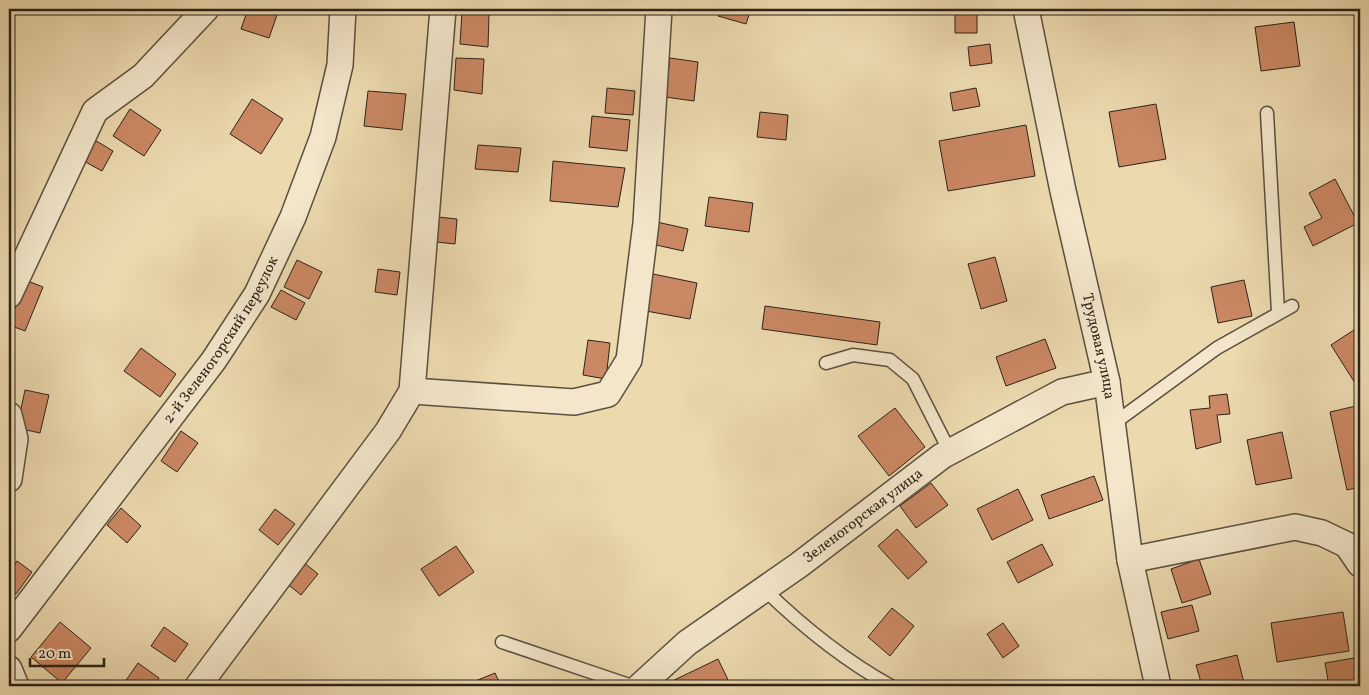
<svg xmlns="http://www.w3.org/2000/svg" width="1369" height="695" font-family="Vollkorn,serif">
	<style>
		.building { fill: #cb8864; stroke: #2b231a }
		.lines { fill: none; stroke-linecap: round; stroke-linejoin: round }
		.service-casing { stroke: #5b503f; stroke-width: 15 }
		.minor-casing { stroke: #5b503f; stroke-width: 28 }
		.service { stroke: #f3e6ca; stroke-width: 12 }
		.minor { stroke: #f3e6ca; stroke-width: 25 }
		.labels { text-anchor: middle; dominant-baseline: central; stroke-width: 4; stroke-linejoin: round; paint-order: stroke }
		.street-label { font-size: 15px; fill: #2b231a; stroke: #f3e6ca }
	</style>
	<rect width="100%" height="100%" fill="#ecd9ae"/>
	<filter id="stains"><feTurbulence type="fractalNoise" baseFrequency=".004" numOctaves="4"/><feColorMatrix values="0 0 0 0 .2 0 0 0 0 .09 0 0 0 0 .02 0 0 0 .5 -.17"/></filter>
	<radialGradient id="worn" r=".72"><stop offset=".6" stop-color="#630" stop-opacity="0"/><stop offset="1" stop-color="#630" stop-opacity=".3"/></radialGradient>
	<path class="building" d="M 248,9 L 279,9 L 269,38 L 241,29 Z
		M 720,9 L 751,9 L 746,24 L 718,16 Z
		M 462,12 L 489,14 L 488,47 L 460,44 Z
		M 955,14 L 977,14 L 977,33 L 955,33 Z
		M 1294,22 L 1300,66 L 1261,71 L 1255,27 Z
		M 990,44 L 992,63 L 970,66 L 968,47 Z
		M 456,58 L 484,59 L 482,94 L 454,90 Z
		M 670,58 L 698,62 L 694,101 L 665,97 Z
		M 607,88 L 635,91 L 633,115 L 605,113 Z
		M 976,88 L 980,106 L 953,111 L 950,93 Z
		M 368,91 L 406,94 L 402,130 L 364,126 Z
		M 252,99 L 283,119 L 261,154 L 230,134 Z
		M 1156,104 L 1166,159 L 1119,167 L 1109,112 Z
		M 130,109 L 161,130 L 144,156 L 113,136 Z
		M 760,112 L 788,115 L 786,140 L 757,137 Z
		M 592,116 L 630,120 L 627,151 L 589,147 Z
		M 1026,125 L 1035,176 L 948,191 L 939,141 Z
		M 93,139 L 113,151 L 102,171 L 82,160 Z
		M 478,145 L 521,148 L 518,172 L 475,169 Z
		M 553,161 L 625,168 L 618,207 L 550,201 Z
		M 1335,179 L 1358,223 L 1313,246 L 1304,227 L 1322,218 L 1309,193 Z
		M 709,197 L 753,203 L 749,232 L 705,226 Z
		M 438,217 L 457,219 L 455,244 L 436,242 Z
		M 657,222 L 688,229 L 683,251 L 652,244 Z
		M 995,257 L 1007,301 L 981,309 L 968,264 Z
		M 297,260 L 322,272 L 309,299 L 284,287 Z
		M 378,269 L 400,272 L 397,295 L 375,292 Z
		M 653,274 L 697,283 L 690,319 L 646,311 Z
		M 25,280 L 43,287 L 25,331 L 9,325 Z
		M 1244,280 L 1252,316 L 1218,323 L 1211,287 Z
		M 281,290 L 305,303 L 296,320 L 271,307 Z
		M 765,306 L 880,322 L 877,345 L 762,329 Z
		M 1360,326 L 1360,380 L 1355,383 L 1331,345 Z
		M 1045,339 L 1056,368 L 1006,386 L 996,357 Z
		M 588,340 L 610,343 L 606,379 L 583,375 Z
		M 141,348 L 176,374 L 160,397 L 124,371 Z
		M 25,390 L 49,395 L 40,433 L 17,428 Z
		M 1227,394 L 1230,414 L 1217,415 L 1221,442 L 1196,449 L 1190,410 L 1210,408 L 1209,396 Z
		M 1356,406 L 1360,426 L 1360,487 L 1347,490 L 1330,412 Z
		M 895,408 L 925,447 L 889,476 L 858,436 Z
		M 181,431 L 198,443 L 177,472 L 161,461 Z
		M 1282,432 L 1292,478 L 1256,485 L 1247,440 Z
		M 1094,476 L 1103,500 L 1049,519 L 1041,495 Z
		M 931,483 L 948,505 L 916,528 L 900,506 Z
		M 1018,489 L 1033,520 L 992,540 L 977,509 Z
		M 121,508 L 141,526 L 127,543 L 107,525 Z
		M 275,509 L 295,524 L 278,545 L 259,530 Z
		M 897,529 L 927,562 L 908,579 L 878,546 Z
		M 1042,544 L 1053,565 L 1018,583 L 1007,562 Z
		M 456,546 L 474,572 L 439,596 L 421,569 Z
		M 1199,559 L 1211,594 L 1182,603 L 1171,569 Z
		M 17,561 L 32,572 L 16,594 L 9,589 L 9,573 Z
		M 302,561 L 318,574 L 301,595 L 285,582 Z
		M 1192,605 L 1199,631 L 1168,639 L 1161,612 Z
		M 892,608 L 914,626 L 890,656 L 868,637 Z
		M 1343,612 L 1349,651 L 1277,662 L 1271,623 Z
		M 60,622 L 91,648 L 62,683 L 31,657 Z
		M 1003,623 L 1019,646 L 1003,658 L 987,634 Z
		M 164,627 L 188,644 L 175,662 L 151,646 Z
		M 1237,655 L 1244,683 L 1232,686 L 1202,686 L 1196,665 Z
		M 1354,658 L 1359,686 L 1329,686 L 1325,663 Z
		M 718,659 L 731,686 L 667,686 L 666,684 Z
		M 138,663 L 159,678 L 154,686 L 122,686 Z
		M 495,673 L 501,686 L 463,686 Z"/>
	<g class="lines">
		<g class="service-casing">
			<path id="service" d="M 1267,113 L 1278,312
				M 826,363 L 853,355 L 890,360 L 913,379 L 950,452
				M 1113,424 L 1217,348 L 1292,306
				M 764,589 C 803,627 844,660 891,686
				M 502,642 L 632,686"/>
		</g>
		<g class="minor-casing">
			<g id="minor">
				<path id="s1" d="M 1026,9 L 1063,191 L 1107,382 L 1130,560 L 1158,686"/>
				<path d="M 9,295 L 95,111 L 143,76 L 206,9"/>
				<path d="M 412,391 L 574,402 L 608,394 L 629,360 L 646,223 L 659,9"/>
				<path d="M 9,415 L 15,439 L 9,479"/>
				<path d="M 1130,560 L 1295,527 L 1322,533 L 1347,545 L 1360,564"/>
				<path id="s2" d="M 9,629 L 214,360 L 257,294 L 293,217 L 323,137 L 340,65 L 343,9"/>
				<path d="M 9,669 L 16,686"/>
				<path d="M 198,686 L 388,431 L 412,391 L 443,9"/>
				<path id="s3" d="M 640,686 L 687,643 L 799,565 L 942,456 L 1062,392 L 1107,382"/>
			</g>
		</g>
		<use href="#service" class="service"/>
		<use href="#minor" class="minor"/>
	</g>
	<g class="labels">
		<g class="street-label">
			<text stroke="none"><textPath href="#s2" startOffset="359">2-й Зеленогорский переулок</textPath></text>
			<text stroke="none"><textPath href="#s1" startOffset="345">Трудовая улица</textPath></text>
			<text stroke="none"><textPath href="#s3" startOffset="281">Зеленогорская улица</textPath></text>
		</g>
	</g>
	<rect width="1369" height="695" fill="none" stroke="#ecd9ae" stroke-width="30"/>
	<rect x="10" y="10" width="1349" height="675" fill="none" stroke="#2b231a" stroke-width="2.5"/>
	<rect x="15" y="15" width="1339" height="665" fill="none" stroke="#2b231a"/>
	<path d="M30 658v8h74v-8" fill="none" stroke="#2b231a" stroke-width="2.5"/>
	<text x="38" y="658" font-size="15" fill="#2b231a" stroke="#f3e6ca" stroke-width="4" paint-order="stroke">20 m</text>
	<rect width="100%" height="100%" filter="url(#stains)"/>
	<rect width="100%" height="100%" fill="url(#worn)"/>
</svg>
